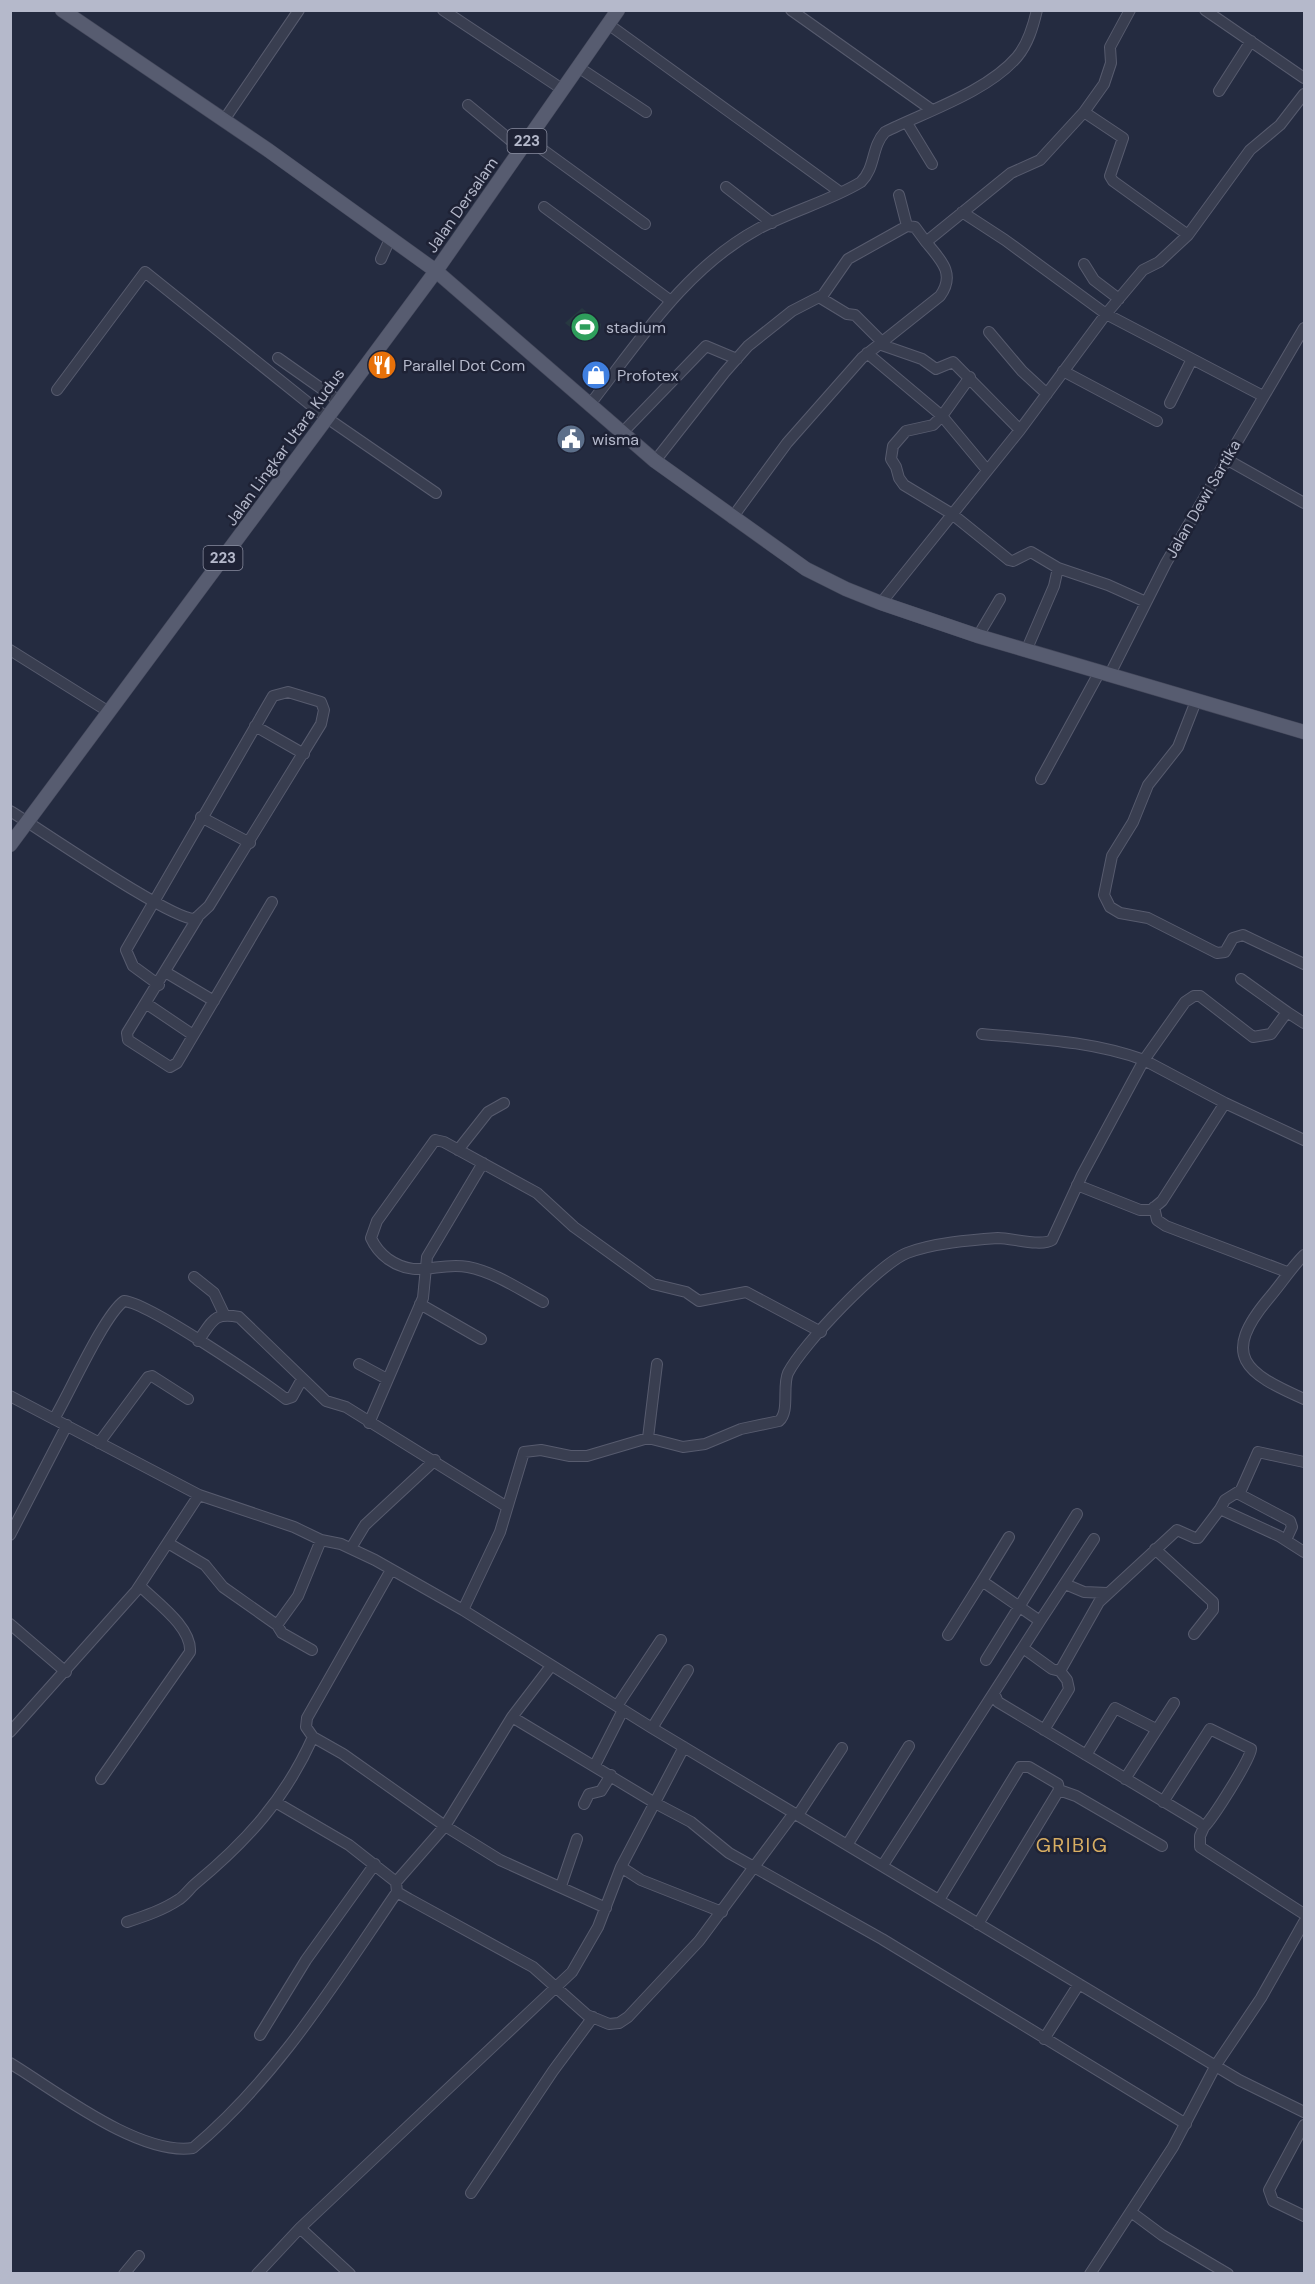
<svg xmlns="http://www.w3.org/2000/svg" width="1315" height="2284" font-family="'DM Sans',sans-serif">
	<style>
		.green { fill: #273941 }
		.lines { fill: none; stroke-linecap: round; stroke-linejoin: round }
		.minor-casing { stroke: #575b6e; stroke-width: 12 }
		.major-casing { stroke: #424659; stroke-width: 15 }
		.minor { stroke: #393e50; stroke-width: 10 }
		.major { stroke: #575c70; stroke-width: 14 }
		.labels { text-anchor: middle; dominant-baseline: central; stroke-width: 5; stroke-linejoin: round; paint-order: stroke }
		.shield { fill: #1e2235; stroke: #888c9e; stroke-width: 1.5 }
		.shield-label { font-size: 15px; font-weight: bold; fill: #b5b9cb }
		.street-label { font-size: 16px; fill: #b5b9cb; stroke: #1e2235 }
		.poi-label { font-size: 16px; fill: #b5b9cb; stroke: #1e2235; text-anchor: start }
		.quarter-label { font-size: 20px; letter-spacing: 1.5px; fill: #d8ae63; stroke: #1e2235 }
	</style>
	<rect width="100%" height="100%" fill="#242b40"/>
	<path class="green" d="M 582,308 L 601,324 L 600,330 L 588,341 L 565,323 Z"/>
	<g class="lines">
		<g class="minor-casing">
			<path id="minor" d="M 443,10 L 562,89
				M 791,10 L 932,110
				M 1205,10 L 1304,78
				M 608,24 L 840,192
				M 578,67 L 646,112
				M 1219,91 L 1251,41
				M 468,105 L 521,149
				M 1084,112 L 1123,138 L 1110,176 L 1113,181 L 1188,235
				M 224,120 L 299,10
				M 907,123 L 932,164
				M 528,139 L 645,224
				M 726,187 L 772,223
				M 899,195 L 907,226
				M 544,207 L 671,301
				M 962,212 L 1005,240 L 1106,314 L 1263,396
				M 381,259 L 390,239
				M 1084,264 L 1094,280 L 1119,299
				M 819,297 L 847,314 L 855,315 L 882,342
				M 989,332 L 1022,371 L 1047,394
				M 879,344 L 922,359 L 936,369 L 953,362 L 1020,430
				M 867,353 L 942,416 L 933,425 L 906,431 L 893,446 L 891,459 L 896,467 L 899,478 L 904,485 L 952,514 L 1009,560 L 1013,561 L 1031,552 L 1058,568 L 1054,586 L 1026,651
				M 278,358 L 339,401
				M 1063,371 L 1157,421
				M 970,377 L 942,416 L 987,470
				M 57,390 L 145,272 L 327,418 L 436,493
				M 591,403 C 640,340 686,268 758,229 C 791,211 830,201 861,182 C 876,167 871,147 885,132 C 925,112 987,92 1017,57 C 1028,44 1033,27 1037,10
				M 1170,403 L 1192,359
				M 623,432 L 706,346 L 737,359
				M 1226,459 L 1304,503
				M 655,461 L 725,372 L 748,346 L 792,311 L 823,295 L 848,259 L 907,226 L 915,227 L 926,242 L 1011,173 L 1040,160 L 1084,112 L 1104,84 L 1111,63 L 1110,47 L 1130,10
				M 732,518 L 787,443 L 862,358 L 940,296 C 956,274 941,260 926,242
				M 1058,568 L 1108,585 L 1146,602
				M 881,603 L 1020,430 L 1106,314 L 1143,270 L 1159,262 L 1188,235 L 1250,150 L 1280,125 L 1304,94
				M 978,636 L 1000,599
				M 10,650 L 109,712
				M 1109,676 L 1166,563 L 1304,328
				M 1196,701 L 1178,747 L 1148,785 L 1133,822 L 1112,856 L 1104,895 L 1110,907 L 1120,913 L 1148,918 L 1217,953 L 1225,952 L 1233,938 L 1243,935 L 1304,964
				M 255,726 L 304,754
				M 1041,779 L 1099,673
				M 10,811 C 40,829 171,920 195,919 L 209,906 L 321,724 L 324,710 L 321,702 L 288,692 L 273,696 L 126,950 L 133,966 L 159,985
				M 201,817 L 250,843
				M 198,917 L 127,1033 L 128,1040 L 170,1067 L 177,1063 L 272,902
				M 167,973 L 214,1001
				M 1241,979 L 1287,1012
				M 147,1004 L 193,1035
				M 982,1034 C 1037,1039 1092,1041 1144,1060 L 1185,1002 L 1194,996 L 1200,996 L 1253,1037 L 1271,1034 L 1287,1012 L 1304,1023
				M 458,1150 L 488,1112 L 504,1103
				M 1077,1185 L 1140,1210 L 1151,1210 L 1162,1201 L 1225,1103
				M 1154,1207 L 1157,1220 L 1166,1226 L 1287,1272
				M 1304,1255 C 1291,1268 1282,1283 1269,1298 C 1220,1356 1245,1373 1304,1399
				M 194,1277 L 214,1293 L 224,1314
				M 543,1302 C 519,1289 494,1272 468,1267 C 437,1261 418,1280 388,1259 C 380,1253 375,1247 371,1238 L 377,1221 L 435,1140 L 444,1142 L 537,1193 L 574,1227 L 653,1284 L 686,1292 L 699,1301 L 746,1292 L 821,1332
				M 420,1304 L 481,1339
				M 198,1341 C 213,1321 213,1312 239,1317 L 326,1401 L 346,1407 L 507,1507
				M 359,1364 L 387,1379
				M 10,1396 L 199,1495 L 294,1527 L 321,1540 L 341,1544 L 375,1560 L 463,1610 L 652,1728 L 1239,2080 L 1304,2112
				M 54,1419 C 69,1394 104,1315 124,1301 C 149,1303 261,1380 286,1399 L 292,1397 L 302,1379
				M 369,1423 L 423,1298 L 427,1257 L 483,1163
				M 648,1438 L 657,1364
				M 99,1443 L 148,1377 L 152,1376 L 188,1399
				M 1237,1493 L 1290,1521 L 1292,1527 L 1286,1540
				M 1220,1509 L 1225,1500 L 1241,1490 L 1258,1452 L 1304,1462
				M 10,1535 L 67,1425
				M 168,1543 L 205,1565 L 223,1587 L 277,1625 L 298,1596 L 321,1540
				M 351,1548 L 365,1525 L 435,1460
				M 1155,1549 L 1213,1602 L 1213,1610 L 1194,1634
				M 391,1570 L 307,1718 L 306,1727 L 313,1737 L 343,1754 L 445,1826 L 500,1860 L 606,1908
				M 1065,1584 L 1084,1592 L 1107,1593
				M 463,1610 L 500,1532 L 524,1452 L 541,1450 L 570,1456 L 587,1456 L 648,1438 L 683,1447 L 705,1444 L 741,1429 L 779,1421 C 790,1412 782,1386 788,1373 C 802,1345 879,1264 907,1253 C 933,1243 970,1240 998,1238 C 1012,1238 1041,1247 1052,1240 L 1082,1175 L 1144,1060 L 1225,1103 L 1304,1140
				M 1040,1621 L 1094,1539
				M 10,1624 L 66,1672
				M 277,1625 L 282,1633 L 312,1650
				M 948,1635 L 982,1581
				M 1023,1648 L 1052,1669 L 1060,1671 L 1099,1602 L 1177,1530 L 1195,1538 L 1198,1538 L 1220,1509 L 1279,1536 L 1304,1552
				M 986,1660 L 1077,1514
				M 551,1666 L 512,1717 L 445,1826 L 396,1882 L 397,1892 L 409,1899 L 533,1967 L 587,2015 L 609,2024 L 619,2023 L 628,2017 L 699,1941 L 794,1813
				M 994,1693 L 998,1702 L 1198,1822 L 1204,1827 L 1200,1836 L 1200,1847 L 1304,1914
				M 617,1706 L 661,1640
				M 512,1717 L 655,1803 L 691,1822 L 729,1853 L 882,1939 L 1186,2124
				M 652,1728 L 688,1670
				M 1044,1730 L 1069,1689 L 1067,1680 L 1060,1671
				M 10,1732 L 136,1591 L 199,1495
				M 1086,1755 L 1115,1708 L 1156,1729
				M 595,1765 L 623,1710
				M 101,1779 L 190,1652 C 192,1627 156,1602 140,1586
				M 1125,1779 L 1174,1703
				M 1059,1790 L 1076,1796 L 1162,1846
				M 1163,1802 L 1210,1729 L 1251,1749 C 1250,1760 1213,1818 1204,1827
				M 277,1803 L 349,1845 L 396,1882
				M 584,1804 L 589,1794 L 601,1791 L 611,1775
				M 798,1815 L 842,1748
				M 847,1845 L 909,1746
				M 883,1865 L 1040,1621 L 982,1581 L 1009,1537
				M 621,1867 L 641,1880 L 722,1912
				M 561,1886 L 577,1839
				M 939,1900 L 1020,1767 L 1029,1767 L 1058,1784 L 1059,1790 L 978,1924
				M 127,1922 C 145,1916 163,1910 178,1900 C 185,1896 189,1889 195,1884 C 247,1841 285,1799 313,1737
				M 260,2035 L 306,1960 L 375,1864
				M 1044,2039 L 1079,1984
				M 10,2063 C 56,2091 139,2156 193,2148 C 277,2078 336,1981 397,1892
				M 1304,2125 L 1269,2190 L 1273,2201 L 1304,2216
				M 471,2193 L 553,2071 L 593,2017
				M 1131,2212 L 1162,2235 L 1228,2274
				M 300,2228 L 350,2274
				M 124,2274 L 139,2256
				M 257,2274 L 300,2228 L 572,1972 L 598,1927 L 621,1867 L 684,1747
				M 1090,2274 L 1173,2147 L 1216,2065 L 1261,1998 L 1304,1922"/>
		</g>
		<g class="major-casing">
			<path id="major" d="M 62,10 L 268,150 L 436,271 L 655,461 L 806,569 L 846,589 L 881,603 L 978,636 L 1304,732
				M 10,845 L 436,271 L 618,10"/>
		</g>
		<use href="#minor" class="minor"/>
		<use href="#major" class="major"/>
	</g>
	<defs>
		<g id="stadium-disc" transform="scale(1.5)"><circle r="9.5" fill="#2e9e5b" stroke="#1e2235"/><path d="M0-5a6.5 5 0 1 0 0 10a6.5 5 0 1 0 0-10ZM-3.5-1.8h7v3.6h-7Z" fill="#fff"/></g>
		<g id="restaurant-disc" transform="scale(1.5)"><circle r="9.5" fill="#e8710a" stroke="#1e2235"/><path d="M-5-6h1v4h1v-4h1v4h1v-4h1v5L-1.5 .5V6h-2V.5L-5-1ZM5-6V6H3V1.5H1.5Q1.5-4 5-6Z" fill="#fff"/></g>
		<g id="shop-disc" transform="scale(1.5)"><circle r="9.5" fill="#3f7fe0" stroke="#1e2235"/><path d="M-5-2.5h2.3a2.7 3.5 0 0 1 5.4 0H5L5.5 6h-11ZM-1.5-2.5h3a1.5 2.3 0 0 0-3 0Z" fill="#fff"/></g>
		<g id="civic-disc" transform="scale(1.5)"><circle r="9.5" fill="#5c6f8a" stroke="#1e2235"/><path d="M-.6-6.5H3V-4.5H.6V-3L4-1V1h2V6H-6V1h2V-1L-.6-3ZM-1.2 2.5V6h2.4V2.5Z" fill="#fff"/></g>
	</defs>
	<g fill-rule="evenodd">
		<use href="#stadium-disc" x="585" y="327"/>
		<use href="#restaurant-disc" x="382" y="365"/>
		<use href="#shop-disc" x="596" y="375"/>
		<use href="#civic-disc" x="571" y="439"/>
	</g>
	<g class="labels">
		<g class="shield">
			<rect x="507.5" y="129" width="39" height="24" rx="4.5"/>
			<rect x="203.5" y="546" width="39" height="24" rx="4.5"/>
		</g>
		<g class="shield-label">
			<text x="527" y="141">223</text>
			<text x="223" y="558">223</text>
		</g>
		<g class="street-label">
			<text transform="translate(462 205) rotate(-55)">Jalan Dersalam</text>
			<text transform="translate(285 447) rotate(-54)">Jalan Lingkar Utara Kudus</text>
			<text transform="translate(1203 499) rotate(-60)">Jalan Dewi Sartika</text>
		</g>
		<g class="poi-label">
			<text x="606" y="327">stadium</text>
			<text x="403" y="365">Parallel Dot Com</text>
			<text x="617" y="375">Profotex</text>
			<text x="592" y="439">wisma</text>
		</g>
		<g class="quarter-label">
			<text x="1072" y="1845">GRIBIG</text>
		</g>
	</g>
	<rect width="1315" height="2284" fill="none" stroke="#b5b9cb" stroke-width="24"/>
</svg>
